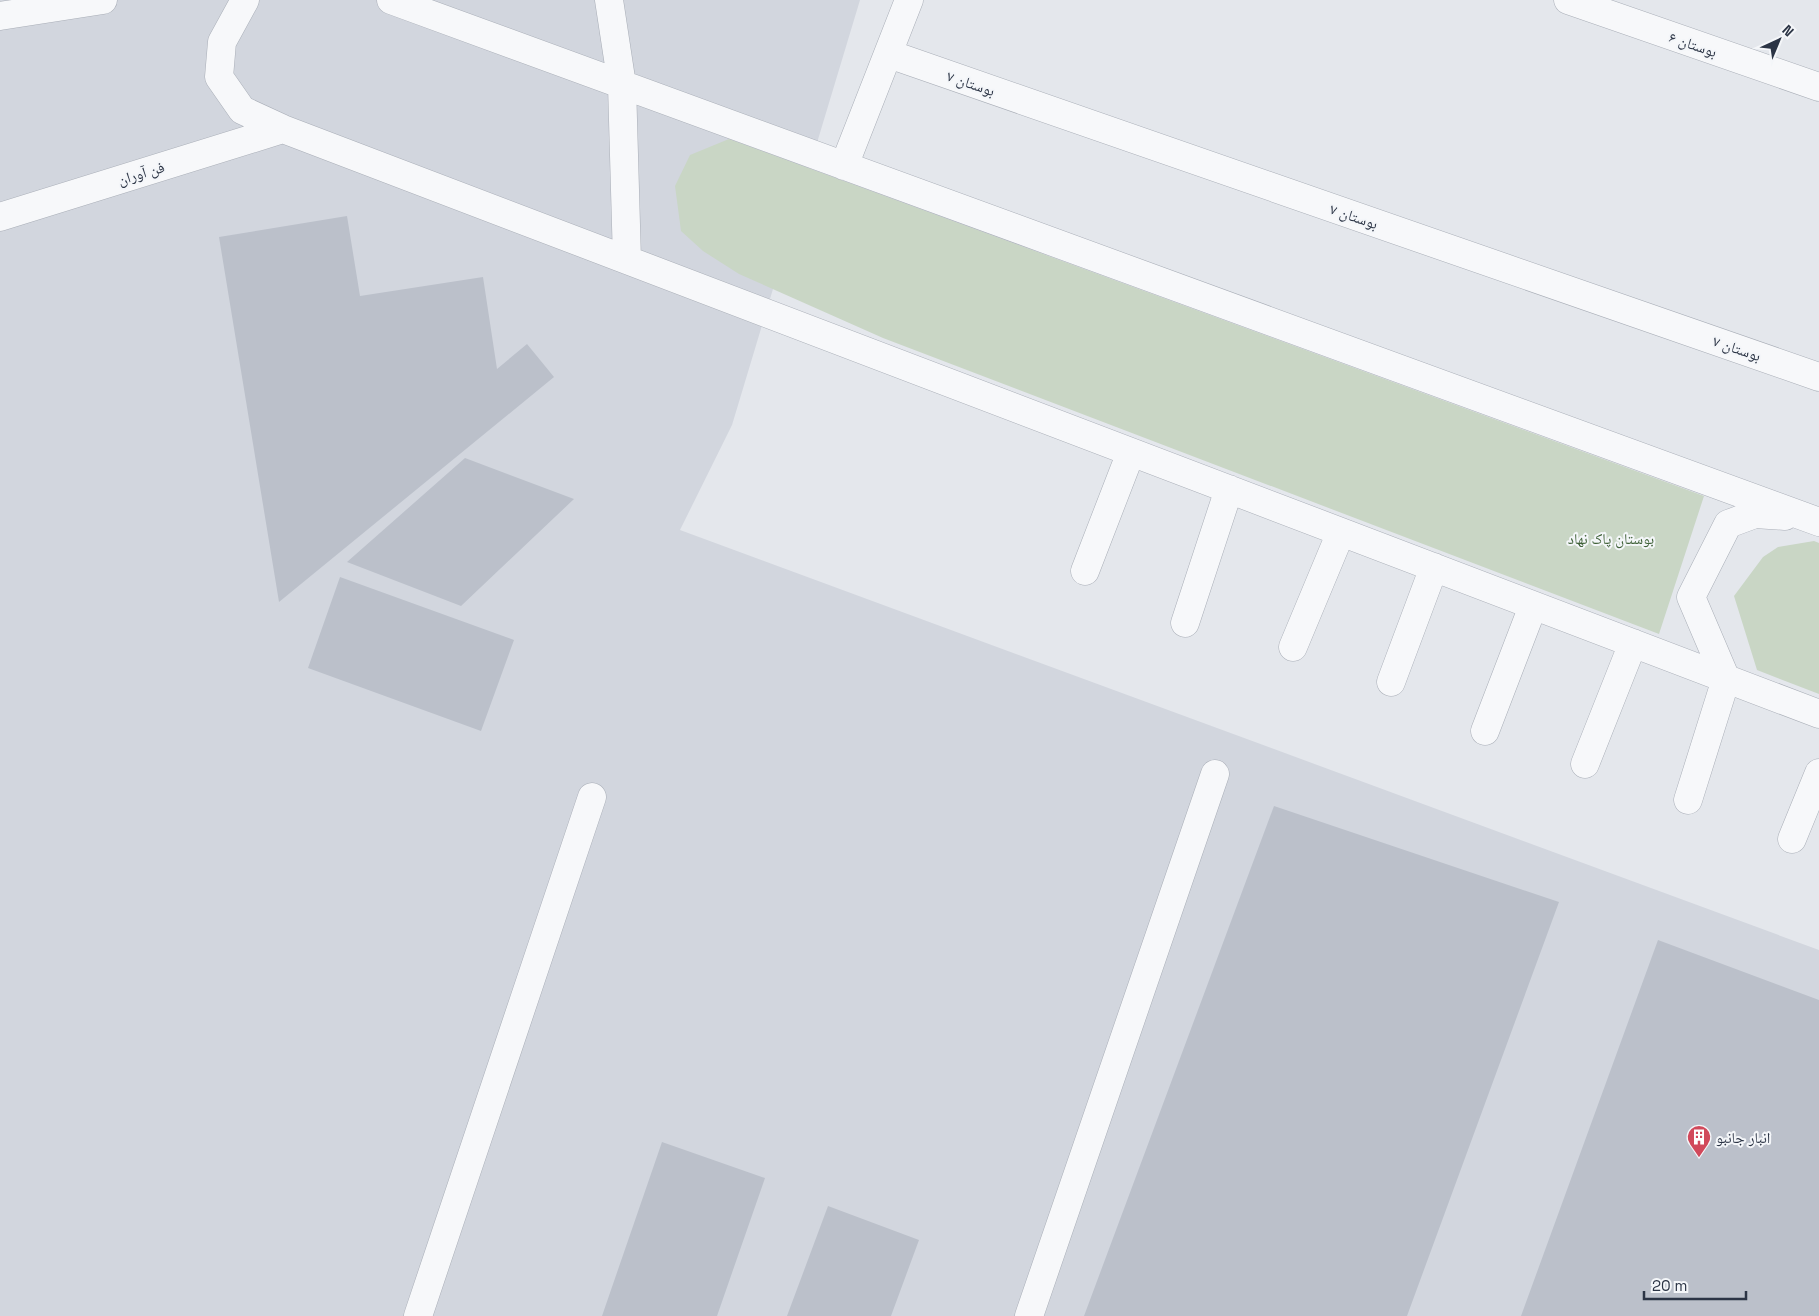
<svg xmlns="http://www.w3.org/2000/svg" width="1819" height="1316" font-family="'Space Grotesk','Noto Naskh Arabic',sans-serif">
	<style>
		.built { fill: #d2d6de }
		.green { fill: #c9d6c5 }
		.building { fill: #bbc0ca }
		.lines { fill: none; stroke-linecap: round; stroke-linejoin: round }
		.minor-casing { stroke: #a9aeb7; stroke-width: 29 }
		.minor { stroke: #f7f8fa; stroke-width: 28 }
		.labels { text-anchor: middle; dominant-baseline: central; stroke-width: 4; stroke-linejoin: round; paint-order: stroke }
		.street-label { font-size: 15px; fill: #2b3445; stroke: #f4f6f9 }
		.park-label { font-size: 15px; fill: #3f6138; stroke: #f4f6f9 }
		.poi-label { font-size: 15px; fill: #2b3445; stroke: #f4f6f9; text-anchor: start }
	</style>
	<rect width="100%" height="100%" fill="#e4e7ec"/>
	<path class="built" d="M 0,0 L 860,0 L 732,425 L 680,530 L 1819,950 L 1819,1316 L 0,1316 Z"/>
	<path class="green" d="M 729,139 L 1704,496 L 1659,634 L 883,338 L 739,274 L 703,251 L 681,231 L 675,186 L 690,155 Z
		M 1814,541 L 1819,543 L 1819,694 L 1757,670 L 1734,596 L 1763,557 L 1778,547 Z"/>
	<path class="building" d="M 347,216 L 360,296 L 483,277 L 497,369 L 527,344 L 554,377 L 279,602 L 219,237 Z
		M 465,458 L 574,499 L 461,606 L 347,562 Z
		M 340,577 L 514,640 L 481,731 L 308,668 Z
		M 1274,806 L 1559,902 L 1407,1316 L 1084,1316 Z
		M 1658,940 L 1819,1000 L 1819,1316 L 1521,1316 Z
		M 662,1142 L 765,1178 L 717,1316 L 602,1316 Z
		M 828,1206 L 919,1240 L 891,1316 L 787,1316 Z"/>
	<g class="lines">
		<g class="minor-casing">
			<path id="minor" d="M 245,0 L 222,42 L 219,77 L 242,110 L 283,129 L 1819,714
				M 391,0 L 1819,522
				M 609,0 L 622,85 L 627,260
				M 1568,0 L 1819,87
				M 0,16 L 103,0
				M 889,54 L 1819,377
				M 844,166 L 909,0
				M 0,217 L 283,129
				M 1085,571 L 1131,452
				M 1185,623 L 1229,489
				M 1293,647 L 1341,532
				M 1391,682 L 1434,567
				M 1485,731 L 1533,606
				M 1585,764 L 1633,643
				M 1688,800 L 1726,679 L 1691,597 L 1728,524 L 1755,514 L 1785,516
				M 1792,839 L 1819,773
				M 418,1316 L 592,797
				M 1029,1316 L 1215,774"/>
		</g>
		<use href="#minor" class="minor"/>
	</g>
	<defs>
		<g id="building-pin" transform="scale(1.25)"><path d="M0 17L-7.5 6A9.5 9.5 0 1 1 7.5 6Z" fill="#d1495b" stroke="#f4f6f9"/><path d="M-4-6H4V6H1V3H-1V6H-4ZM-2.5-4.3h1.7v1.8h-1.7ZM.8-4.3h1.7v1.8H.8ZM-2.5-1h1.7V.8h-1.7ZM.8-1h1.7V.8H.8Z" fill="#fff"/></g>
	</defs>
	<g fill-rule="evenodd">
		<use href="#building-pin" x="1699" y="1137"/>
	</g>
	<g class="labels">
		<g class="street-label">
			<text transform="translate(1693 44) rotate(19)">بوستان ۶</text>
			<text transform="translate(971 83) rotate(19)">بوستان ۷</text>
			<text transform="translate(141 173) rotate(-17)">فن آوران</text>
			<text transform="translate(1354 216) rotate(19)">بوستان ۷</text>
			<text transform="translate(1737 348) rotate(19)">بوستان ۷</text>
		</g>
		<g class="park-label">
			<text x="1611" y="538">بوستان پاک نهاد</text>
		</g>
		<g class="poi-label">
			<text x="1716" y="1137">انبار جانبو</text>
		</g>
	</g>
	<g transform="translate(1779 40) rotate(44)" stroke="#f4f6f9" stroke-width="4" paint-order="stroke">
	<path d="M0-4L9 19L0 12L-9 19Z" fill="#2b3445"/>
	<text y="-8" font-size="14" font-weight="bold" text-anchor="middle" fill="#2b3445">N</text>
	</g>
	<path d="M1644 1291v8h102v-8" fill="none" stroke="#2b3445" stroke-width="2.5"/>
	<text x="1652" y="1291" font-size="15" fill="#2b3445" stroke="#f4f6f9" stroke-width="4" paint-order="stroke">20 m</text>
</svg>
